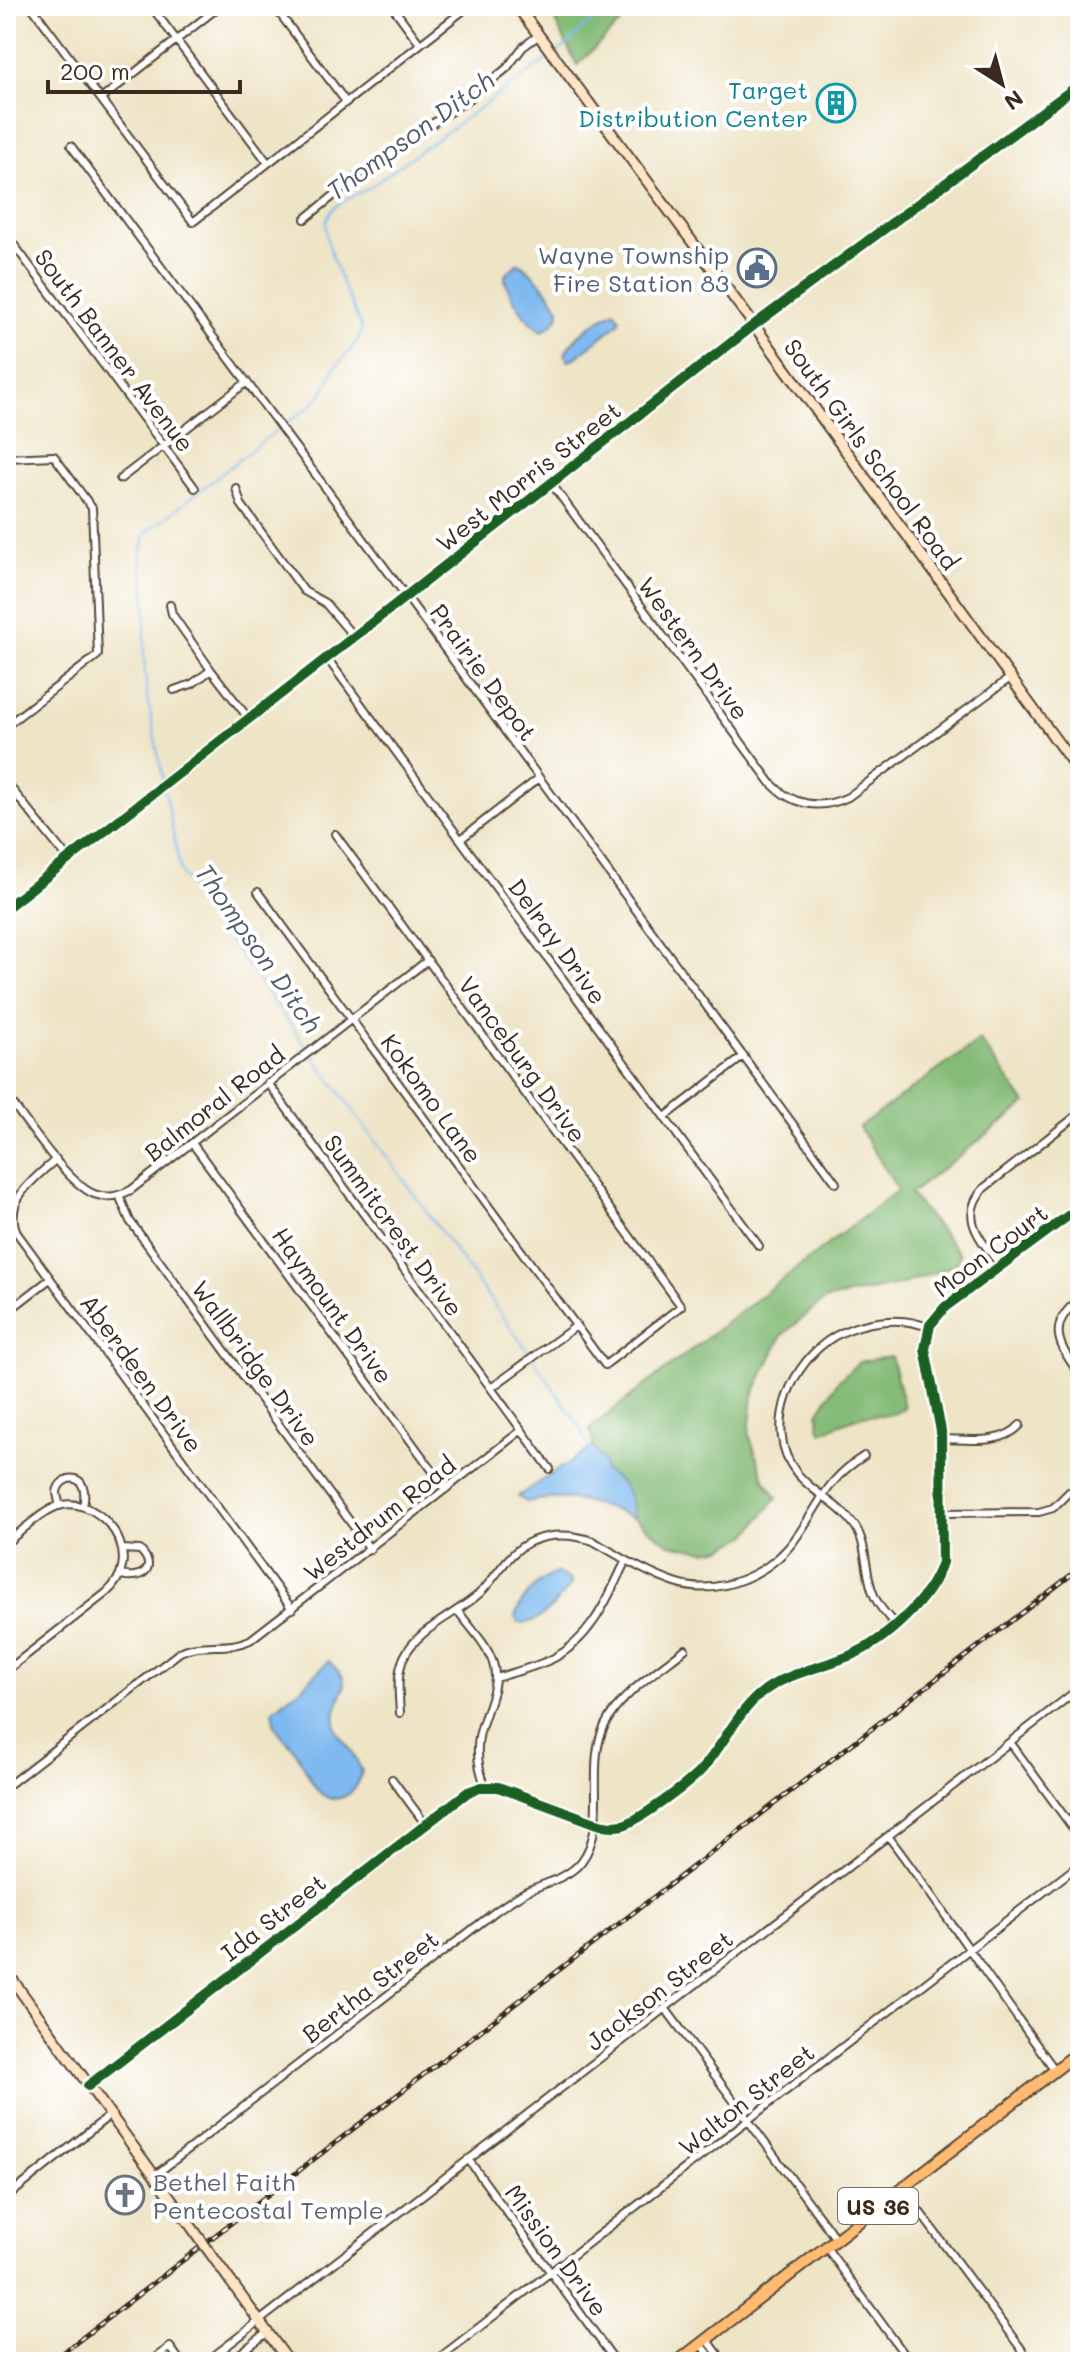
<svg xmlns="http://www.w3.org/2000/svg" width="1086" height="2368" font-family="Mali,sans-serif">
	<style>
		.forest { fill: #84bb77; stroke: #60724a; stroke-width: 2 }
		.water { fill: #7eb9f0; stroke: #5c7287; stroke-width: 2 }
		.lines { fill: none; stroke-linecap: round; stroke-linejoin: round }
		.stream { stroke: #7eb9f0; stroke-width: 2 }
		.street-casing { stroke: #564637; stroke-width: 10 }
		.secondary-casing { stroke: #564637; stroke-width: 13 }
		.primary-casing { stroke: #564637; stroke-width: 14 }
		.street { stroke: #fff; stroke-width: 6 }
		.secondary { stroke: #ffe4c6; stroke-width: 9 }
		.primary { stroke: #ffbb71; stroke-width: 10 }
		.rail-casing { stroke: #3b2a1e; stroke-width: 5 }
		.rail { stroke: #fff; stroke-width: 2; stroke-dasharray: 6; stroke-linecap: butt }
		.secondary-bridge-casing { stroke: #564637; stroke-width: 13; stroke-linecap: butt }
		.secondary-bridge { stroke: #ffe4c6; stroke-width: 9 }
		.cycleway-casing { stroke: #fff; stroke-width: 15 }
		.cycleway { stroke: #1b5e20; stroke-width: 10 }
		.labels { text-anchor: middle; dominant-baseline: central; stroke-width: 8; stroke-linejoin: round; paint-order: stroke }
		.shield { fill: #fff; stroke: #766a62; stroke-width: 2 }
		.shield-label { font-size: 22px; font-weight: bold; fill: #3b2a1e }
		.culture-label { font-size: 24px; fill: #0d838f; stroke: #fff; text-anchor: end }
		.service-label { font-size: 24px; fill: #4e5e75; stroke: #fff; text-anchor: end }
		.street-label { font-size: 24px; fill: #3b2a1e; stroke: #fff }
		.worship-label { font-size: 24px; fill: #5b616d; stroke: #fff; text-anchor: start }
		.water-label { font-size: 26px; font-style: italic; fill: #525c68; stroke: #fff }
	</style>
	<rect width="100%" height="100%" fill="#fff"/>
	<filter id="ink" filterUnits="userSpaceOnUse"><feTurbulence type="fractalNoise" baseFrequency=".0125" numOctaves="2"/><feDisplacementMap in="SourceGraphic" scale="16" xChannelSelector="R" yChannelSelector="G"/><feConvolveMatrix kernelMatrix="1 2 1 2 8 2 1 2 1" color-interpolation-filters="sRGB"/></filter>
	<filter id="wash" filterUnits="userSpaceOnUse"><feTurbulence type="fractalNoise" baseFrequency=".006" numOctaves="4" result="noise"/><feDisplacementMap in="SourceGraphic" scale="32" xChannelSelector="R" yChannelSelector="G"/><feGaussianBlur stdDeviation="1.8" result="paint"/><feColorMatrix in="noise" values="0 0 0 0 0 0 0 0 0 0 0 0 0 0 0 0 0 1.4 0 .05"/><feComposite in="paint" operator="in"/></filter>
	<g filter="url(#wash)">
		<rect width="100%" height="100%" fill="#eee4c6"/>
		<path class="forest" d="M 573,6 L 638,6 L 577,65 L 555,21 Z
			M 980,1040 L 1026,1104 L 910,1194 L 960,1254 L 956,1265 L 903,1284 L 824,1300 L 782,1335 L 753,1395 L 749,1434 L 764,1479 L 777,1497 L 747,1536 L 723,1548 L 706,1551 L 669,1544 L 634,1518 L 629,1495 L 620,1483 L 604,1470 L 604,1463 L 593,1447 L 590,1428 L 898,1190 L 859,1127 Z
			M 891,1356 L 904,1407 C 892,1420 874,1412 860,1417 C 847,1421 834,1427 822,1432 L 819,1427 L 818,1413 L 838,1381 L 859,1362 Z"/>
		<path class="water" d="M 518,263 C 528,267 560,302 559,312 C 559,321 549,326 543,331 C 529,327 504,289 505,275 Z
			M 615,311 L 620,319 L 619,323 L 575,358 L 568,360 L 565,355 C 571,337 598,320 615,311 Z
			M 593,1447 L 604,1463 L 604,1470 L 621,1483 L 629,1495 L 634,1518 C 598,1503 565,1493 526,1502 L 518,1496 Z
			M 557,1573 L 571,1580 L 571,1585 C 557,1601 542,1625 518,1623 L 515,1617 C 521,1599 539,1578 557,1573 Z
			M 329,1661 L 343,1677 L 344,1687 L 336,1711 L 335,1726 L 339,1735 L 350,1749 L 362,1771 C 359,1782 356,1791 345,1796 C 317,1810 308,1770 296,1752 C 285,1735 272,1733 273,1710 L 300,1689 Z"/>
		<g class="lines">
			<path class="stream" d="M 555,54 L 569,43 L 582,29 L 612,6
				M 283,425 C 296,416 313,407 322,393 C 329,384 330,374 337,365 C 347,353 357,346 362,329 C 353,305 320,243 327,219 C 332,202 357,196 370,187 C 430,143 491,101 550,57
				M 163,780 L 147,696 L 144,658 L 146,602 L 141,557 L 145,534 L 278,429
				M 165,790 L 181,873 L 308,1049
				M 312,1054 L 527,1350 L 581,1428 L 589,1449"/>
		</g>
	</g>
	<g filter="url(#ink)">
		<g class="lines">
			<g class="street-casing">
				<path id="street" d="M 31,6 L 193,222 L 469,6
					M 151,6 L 268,163
					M 274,6 L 346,102
					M 392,6 L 420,44
					M 101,99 L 220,6
					M 71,146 L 406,596 L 836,1183
					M 305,219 L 369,167 L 470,98 L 507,68 L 523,47 L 539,35
					M 6,234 L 195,488
					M 6,458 L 54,456 L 92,508 L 98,655 L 6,726
					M 120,479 L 247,382
					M 551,483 L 771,783 C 792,806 821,810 848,797 L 1010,678
					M 236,488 L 241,504 L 304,591 L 325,603 L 354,637
					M 170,605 L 172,614 L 211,670 L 249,719
					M 327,658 L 759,1246
					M 174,690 L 192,684 L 211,670
					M 6,782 L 69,860
					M 461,839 L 539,778
					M 258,892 L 605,1365 L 681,1306 L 335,834
					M 268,1083 L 550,1469
					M 6,1094 C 24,1119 68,1184 94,1194 C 108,1199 119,1196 131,1190 L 428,960
					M 665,1117 L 744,1056
					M 192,1143 L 446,1489
					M 56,1159 C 34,1180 3,1199 17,1233 L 292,1609
					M 119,1195 L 130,1221 L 370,1549
					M 1001,1266 C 982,1241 957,1218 984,1188 L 1080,1113
					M 1080,1299 C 1045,1325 1059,1346 1080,1375
					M 6,1313 L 50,1279
					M 491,1388 L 576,1326
					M 941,1439 C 966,1439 1002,1446 1020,1425
					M 60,1506 C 59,1503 57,1494 57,1492 C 60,1474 91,1470 83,1506
					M 942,1513 L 1039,1512 L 1053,1508 L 1069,1492
					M 6,1543 C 21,1532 45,1508 62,1505 C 94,1499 129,1535 122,1567 C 120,1578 114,1586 106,1593 L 6,1671
					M 120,1575 C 141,1580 159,1569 140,1550 L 122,1549
					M 457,1610 C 469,1626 487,1644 493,1663 C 501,1687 483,1713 479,1737 C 476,1754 479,1771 486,1787
					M 896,1626 C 887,1615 876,1604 872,1590 C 865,1570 867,1544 855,1526 C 840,1504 812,1493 796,1472 C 762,1428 792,1361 835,1336 C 862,1321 902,1315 929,1328
					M 495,1678 C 515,1672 536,1667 554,1658 C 593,1637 608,1597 626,1560
					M 400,1713 C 399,1694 396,1675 404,1657 C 418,1628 456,1615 480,1593 C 498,1576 507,1552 532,1541 C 552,1533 572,1534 593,1541 C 619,1556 646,1573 675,1583 C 720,1598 773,1573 798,1535 C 821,1502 827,1479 864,1456
					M 1010,1742 L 1080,1838
					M 392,1779 L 426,1825
					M 6,1787 L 180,1652 C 202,1641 227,1651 250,1640 L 522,1430
					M 888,1836 C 946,1913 998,1993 1055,2070
					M 665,2008 L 836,2239
					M 88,2086 L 468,1792 L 482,1787 L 498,1787 L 598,1824 C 607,1826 614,1827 623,1825 C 640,1820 690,1783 703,1768 C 723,1745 736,1715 759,1695 C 784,1673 818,1669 849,1656 C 884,1642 931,1599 942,1562 L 941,1431 L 925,1349 L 930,1325 L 945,1307 L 1080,1207
					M 468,2159 L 616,2362
					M 154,2176 L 496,1911 C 506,1904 516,1897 527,1891 C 545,1883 568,1878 581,1862 C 610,1825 584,1766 605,1725 C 619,1695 659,1670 685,1649
					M 902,2188 L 1031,2362
					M 6,2198 L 110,2115
					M 826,2247 L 910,2362
					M 707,2339 L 724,2362
					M 701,2344 L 715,2362
					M 149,2362 L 170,2347 L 181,2362
					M 206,2362 L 1080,1688
					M 229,2362 L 268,2332
					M 434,2362 L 1080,1864"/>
			</g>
			<g class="secondary-casing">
				<path id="secondary" d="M 517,6 L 754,325 L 1080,773
					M 6,908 L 754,325 L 1080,84
					M 6,1971 L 188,2222
					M 231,2282 L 289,2362"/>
			</g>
			<g class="primary-casing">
				<path id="primary" d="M 677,2362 L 1080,2051"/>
			</g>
			<use href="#street" class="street"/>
			<use href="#secondary" class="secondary"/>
			<use href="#primary" class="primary"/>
			<g class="rail-casing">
				<path id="rail" d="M 51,2362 L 1080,1568"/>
			</g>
			<use href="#rail" class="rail"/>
			<g class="secondary-bridge-casing">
				<path id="secondary-bridge" d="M 188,2222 L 231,2282"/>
			</g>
			<use href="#secondary-bridge" class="secondary-bridge"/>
			<g class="cycleway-casing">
				<path id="cycleway" d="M 6,908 L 754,325 L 1080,84
					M 88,2086 L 468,1792 L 482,1787 L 498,1787 L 598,1824 C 607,1826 614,1827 623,1825 C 640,1820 690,1783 703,1768 C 723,1745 736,1715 759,1695 C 784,1673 818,1669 849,1656 C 884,1642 931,1599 942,1562 L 941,1431 L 925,1349 L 930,1325 L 945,1307 L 1080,1207"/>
			</g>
			<use href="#cycleway" class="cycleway"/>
		</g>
	</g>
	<defs>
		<g id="building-ring" transform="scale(2)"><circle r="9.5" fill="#fff" stroke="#0f9aa8" stroke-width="1.5"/><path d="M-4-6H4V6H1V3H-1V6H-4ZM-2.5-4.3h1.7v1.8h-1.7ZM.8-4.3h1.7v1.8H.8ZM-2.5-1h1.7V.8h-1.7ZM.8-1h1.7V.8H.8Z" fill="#0f9aa8"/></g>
		<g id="civic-ring" transform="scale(2)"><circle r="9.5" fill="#fff" stroke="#5c6f8a" stroke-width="1.5"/><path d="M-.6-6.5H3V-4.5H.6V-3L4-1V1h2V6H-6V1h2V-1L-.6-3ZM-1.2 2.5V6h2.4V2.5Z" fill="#5c6f8a"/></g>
		<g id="church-ring" transform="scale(2)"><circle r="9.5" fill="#fff" stroke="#6b7280" stroke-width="1.5"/><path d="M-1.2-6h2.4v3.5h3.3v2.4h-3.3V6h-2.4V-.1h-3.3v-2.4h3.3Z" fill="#6b7280"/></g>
	</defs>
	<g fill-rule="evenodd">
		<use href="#building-ring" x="836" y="103"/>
		<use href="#civic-ring" x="757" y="268"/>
		<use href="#church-ring" x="125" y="2195"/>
	</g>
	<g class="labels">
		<rect class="shield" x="838" y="2188" width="80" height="36" rx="6"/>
		<g class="shield-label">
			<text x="878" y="2206">US 36</text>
		</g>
		<g class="culture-label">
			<text x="808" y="89">Target<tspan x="808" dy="28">Distribution Center</tspan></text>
		</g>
		<g class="service-label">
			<text x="729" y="254">Wayne Township<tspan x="729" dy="28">Fire Station 83</tspan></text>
		</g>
		<g class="street-label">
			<text transform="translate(115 350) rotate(53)">South Banner Avenue</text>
			<text transform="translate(872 454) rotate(54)">South Girls School Road</text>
			<text transform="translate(528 476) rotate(-38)">West Morris Street</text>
			<text transform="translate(694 648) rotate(54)">Western Drive</text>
			<text transform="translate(484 672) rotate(54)">Prairie Depot</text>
			<text transform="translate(558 941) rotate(54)">Delray Drive</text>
			<text transform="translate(523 1059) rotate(54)">Vanceburg Drive</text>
			<text transform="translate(432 1098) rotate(54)">Kokomo Lane</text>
			<text transform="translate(214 1103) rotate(-38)">Balmoral Road</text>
			<text transform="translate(394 1225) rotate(54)">Summitcrest Drive</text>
			<text transform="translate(990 1250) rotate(-37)">Moon Court</text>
			<text transform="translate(333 1305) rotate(54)">Haymount Drive</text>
			<text transform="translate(256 1363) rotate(54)">Wallbridge Drive</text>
			<text transform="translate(142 1373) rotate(54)">Aberdeen Drive</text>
			<text transform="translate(379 1518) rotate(-38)">Westdrum Road</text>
			<text transform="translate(273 1917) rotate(-38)">Ida Street</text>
			<text transform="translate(370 1986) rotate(-38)">Bertha Street</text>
			<text transform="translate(659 1990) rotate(-38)">Jackson Street</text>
			<text transform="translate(746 2099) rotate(-38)">Walton Street</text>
			<text transform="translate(557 2250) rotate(54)">Mission Drive</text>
		</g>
		<g class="worship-label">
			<text x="153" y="2181">Bethel Faith<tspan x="153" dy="28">Pentecostal Temple</tspan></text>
		</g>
		<g class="water-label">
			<text transform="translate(410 135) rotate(-36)">Thompson Ditch</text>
			<text transform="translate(259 948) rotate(55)">Thompson Ditch</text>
		</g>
	</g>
	<rect width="1086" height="2368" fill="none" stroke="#fff" stroke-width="32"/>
	<g transform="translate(1002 84) rotate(144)" stroke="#ffffff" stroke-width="6" paint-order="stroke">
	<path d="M0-6L14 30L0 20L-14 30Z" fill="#3b2a1e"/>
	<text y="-12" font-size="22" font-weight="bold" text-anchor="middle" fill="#3b2a1e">N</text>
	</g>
	<path d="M48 80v12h192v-12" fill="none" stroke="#3b2a1e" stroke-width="4"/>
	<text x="60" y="80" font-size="24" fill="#3b2a1e" stroke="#ffffff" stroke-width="6" paint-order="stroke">200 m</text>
</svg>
